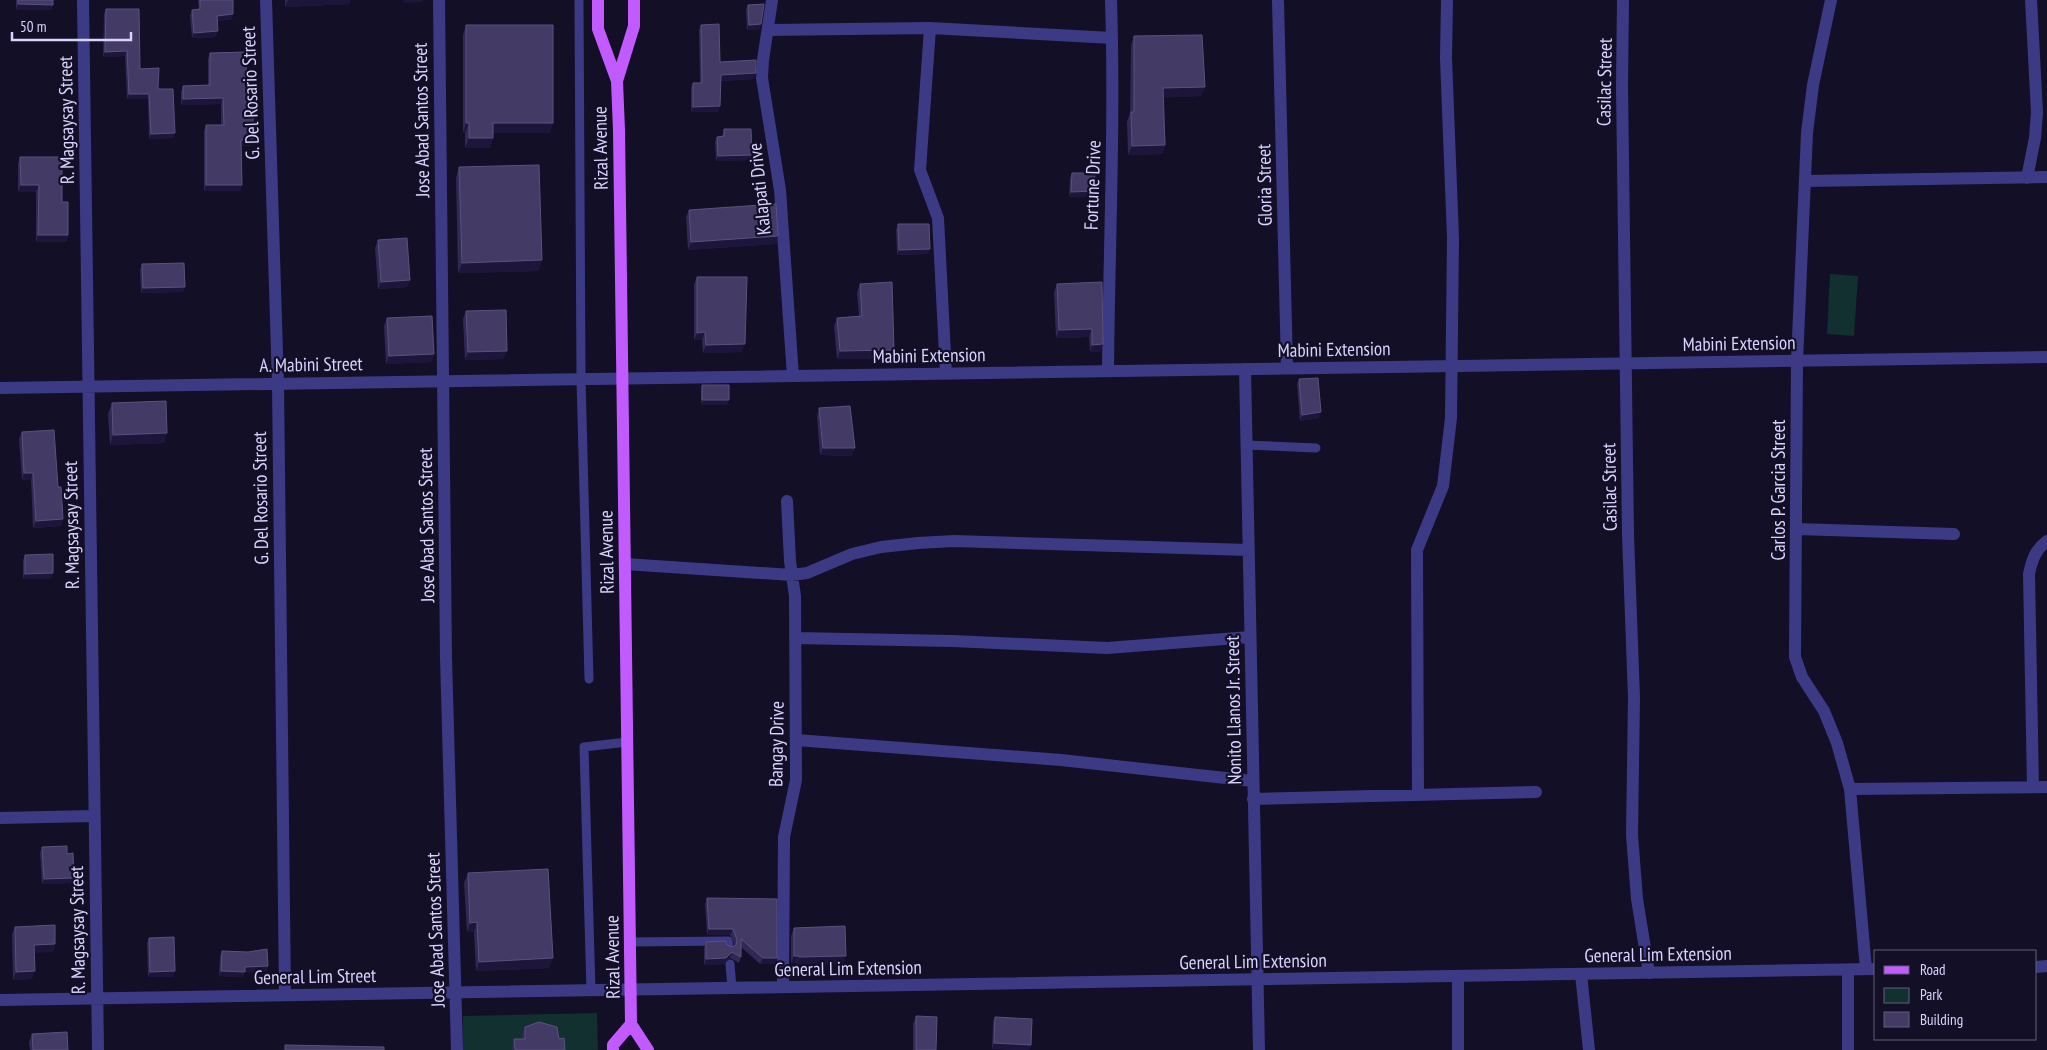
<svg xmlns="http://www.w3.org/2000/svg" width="2047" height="1050" font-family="'PT Sans Narrow',sans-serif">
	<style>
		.green { fill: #12302f }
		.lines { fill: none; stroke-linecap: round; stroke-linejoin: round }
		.service { stroke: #3d3a85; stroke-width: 9 }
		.minor { stroke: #3d3a85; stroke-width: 12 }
		.tertiary { stroke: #3d3a85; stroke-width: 12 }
		.primary { stroke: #c25bff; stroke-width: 12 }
		.wall { fill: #312854 }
		.shaded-wall { fill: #1d163a }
		.building { fill: #433a66; stroke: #5a527e }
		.labels { text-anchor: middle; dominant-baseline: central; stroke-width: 4.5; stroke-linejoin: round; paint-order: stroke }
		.street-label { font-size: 19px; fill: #d9d4ff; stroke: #130f26 }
	</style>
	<rect width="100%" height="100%" fill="#130f26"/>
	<path class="green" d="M 1830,274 L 1858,276 L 1854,336 L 1827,334 Z
		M 597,1013 L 598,1050 L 463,1050 L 463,1016 Z"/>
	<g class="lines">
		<path class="service" d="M 579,0 L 581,379 L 589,679
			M 1246,445 L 1316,448
			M 630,942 L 728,941 L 729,947
			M 730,964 L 732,988
			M 591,991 L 584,747 L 627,742"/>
		<path class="minor" d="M 266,0 L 278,384 L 285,995
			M 439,0 L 446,657 L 457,1050
			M 772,0 L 763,60 L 762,78 L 780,190 L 793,376
			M 1278,0 L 1287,368
			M 1623,0 L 1622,86 L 1628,535 L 1634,698 L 1632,835 L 1637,899 L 1649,973
			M 1831,0 L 1813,85 L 1807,133 L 1797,361 L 1795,657 L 1802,677 L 1824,711 L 1837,743 L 1850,789 L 1866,969
			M 930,28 L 920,170 L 938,218 L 946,373
			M 768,30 L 930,28 L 1112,38
			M 2027,178 L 2035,138 L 2037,112 L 2031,0
			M 1806,181 L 2047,177
			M 1245,369 L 1259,1050
			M 1108,371 C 1109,247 1115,124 1111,0
			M 1797,529 L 1954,534
			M 625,564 L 792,575 L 807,573 L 852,554 L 881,547 L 918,543 L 954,541 L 1248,550
			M 795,638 L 953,641 L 1107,648 L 1250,637
			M 796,740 L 1061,760 L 1253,781
			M 2033,787 L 2029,574 C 2032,560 2035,550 2047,541
			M 1850,789 L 2047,787
			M 1418,795 L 1417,550 L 1443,486 L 1451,418 L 1453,238 L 1446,58 L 1447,0
			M 1253,799 L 1536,792
			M 0,818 L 94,816
			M 1848,970 L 1848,1050
			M 1581,974 L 1589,1050
			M 1458,976 L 1458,1050
			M 783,987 L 784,837 L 796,780 L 795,596 L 790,561 L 787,501"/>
		<path class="tertiary" d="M 83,0 L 98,1050
			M 0,388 L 2047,357
			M 2036,967 L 2047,966
			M 0,1000 L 1876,969"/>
		<path class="primary" d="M 598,0 L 598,29 L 617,81 L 619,130 L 631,1024 L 648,1050
			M 617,81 L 634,26 L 634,0
			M 613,1050 L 613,1045 L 631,1024"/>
	</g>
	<path class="wall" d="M 16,0 L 53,0 L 53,5 L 51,10 L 16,10 Z
		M 198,0 L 233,0 L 232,19 L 217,21 L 216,37 L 192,38 L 190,15 L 192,10 L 199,9 Z
		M 285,0 L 350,0 L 349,4 L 285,7 Z
		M 748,5 L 761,24 L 759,30 L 747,30 L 746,10 Z
		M 106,9 L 175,133 L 173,138 L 149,139 L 148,99 L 127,99 L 125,56 L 103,57 L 104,14 Z
		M 466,25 L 553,123 L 549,133 L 493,133 L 493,138 L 490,148 L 465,148 L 465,133 L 463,133 L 463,35 Z
		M 701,25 L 720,62 L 754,79 L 721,81 L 718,112 L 691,112 L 691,88 L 693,83 L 700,83 L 699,30 Z
		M 1134,36 L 1201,96 L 1163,97 L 1165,145 L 1162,154 L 1128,155 L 1127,122 L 1130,113 L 1131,45 Z
		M 210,53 L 247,95 L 253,124 L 251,146 L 241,146 L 242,185 L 240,191 L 204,191 L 204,131 L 206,125 L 221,125 L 221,104 L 181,105 L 181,92 L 183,86 L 208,85 L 208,59 Z
		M 724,129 L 750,160 L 716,161 L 715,142 L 717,137 L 722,137 Z
		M 20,157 L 62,202 L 68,235 L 66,242 L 36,242 L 36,192 L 18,192 L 18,164 Z
		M 459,167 L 542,260 L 538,271 L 458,273 L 456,178 Z
		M 1072,173 L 1092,196 L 1069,197 L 1070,178 Z
		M 689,210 L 778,236 L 776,244 L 688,250 L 686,217 Z
		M 898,224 L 928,254 L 897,255 L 896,230 Z
		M 378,240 L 410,280 L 407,287 L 378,289 L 375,248 Z
		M 142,264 L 183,292 L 141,293 L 140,270 Z
		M 697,277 L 742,352 L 703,353 L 702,340 L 694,340 L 694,284 Z
		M 860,284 L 894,350 L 892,358 L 837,359 L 834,326 L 837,318 L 859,316 L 857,292 Z
		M 1057,284 L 1103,344 L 1100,352 L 1090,352 L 1089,337 L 1056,338 L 1054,292 Z
		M 466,311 L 504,359 L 465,360 L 463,319 Z
		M 387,318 L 432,362 L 386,364 L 384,326 Z
		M 1299,379 L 1319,418 L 1300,421 L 1297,384 Z
		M 702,385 L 727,405 L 701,405 L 701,390 Z
		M 112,403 L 167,433 L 164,443 L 110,445 L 108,414 Z
		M 819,408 L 852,456 L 820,455 L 817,416 Z
		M 22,432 L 58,487 L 63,519 L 61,526 L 33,528 L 31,479 L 22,480 L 19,439 Z
		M 25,555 L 51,579 L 23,579 L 23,560 Z
		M 42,847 L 67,854 L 72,883 L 42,884 L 40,853 Z
		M 468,873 L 549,968 L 476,971 L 474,932 L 467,932 L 464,883 Z
		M 707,898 L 775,964 L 760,964 L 741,947 L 741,957 L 739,963 L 730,958 L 724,964 L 704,965 L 704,948 L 706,942 L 727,945 L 732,947 L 735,946 L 730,935 L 707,935 L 705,904 Z
		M 15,927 L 55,944 L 53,952 L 34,952 L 32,979 L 13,980 L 12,934 Z
		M 794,928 L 843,964 L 796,965 L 796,963 L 791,963 L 791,936 Z
		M 149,938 L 173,977 L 148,977 L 147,943 Z
		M 222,951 L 268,966 L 266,971 L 244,972 L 243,977 L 219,976 L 220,956 Z
		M 916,1016 L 936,1050 L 913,1050 L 913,1024 Z
		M 995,1017 L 1031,1045 L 1029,1050 L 992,1049 L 993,1022 Z
		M 525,1027 L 559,1039 L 565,1050 L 512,1050 L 512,1047 L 514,1039 L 522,1039 L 522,1034 Z
		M 32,1034 L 68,1050 L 30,1050 L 29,1042 Z"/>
	<path class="shaded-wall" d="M 288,0 L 350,0 L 349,4 L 285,7 Z
		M 404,0 L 423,0 L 422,2 L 403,3 Z
		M 18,4 L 53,5 L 51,10 L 16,10 Z
		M 233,14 L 232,19 L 215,21 L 217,16 Z
		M 761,24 L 759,30 L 747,30 L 749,25 Z
		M 218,31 L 216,37 L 192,38 L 194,33 Z
		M 127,51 L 125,56 L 103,57 L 105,52 Z
		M 756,73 L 754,79 L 719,81 L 721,75 Z
		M 1205,87 L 1201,96 L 1160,98 L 1163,88 Z
		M 129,94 L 149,94 L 148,99 L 127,99 Z
		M 223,98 L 221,104 L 181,105 L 183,99 Z
		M 720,106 L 718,112 L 691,112 L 693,107 Z
		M 466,123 L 469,123 L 465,133 L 463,133 Z
		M 493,123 L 553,123 L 549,133 L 490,133 Z
		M 175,133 L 173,138 L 149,139 L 151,134 Z
		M 469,138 L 493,138 L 490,148 L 465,148 Z
		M 241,140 L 253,140 L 251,146 L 239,146 Z
		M 1165,145 L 1162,154 L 1128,155 L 1132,146 Z
		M 752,155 L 750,160 L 716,161 L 718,156 Z
		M 21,185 L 39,185 L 36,192 L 18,192 Z
		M 206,185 L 242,185 L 240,191 L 204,191 Z
		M 1094,191 L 1092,196 L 1069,197 L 1071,192 Z
		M 38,235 L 68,235 L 66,242 L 36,242 Z
		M 778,236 L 776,244 L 688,250 L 691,242 Z
		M 930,249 L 928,254 L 897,255 L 899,250 Z
		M 542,260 L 538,271 L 458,273 L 462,263 Z
		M 410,280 L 407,287 L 378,289 L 381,282 Z
		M 185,287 L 183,292 L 141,293 L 143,288 Z
		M 1092,329 L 1089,337 L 1056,338 L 1059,330 Z
		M 705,332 L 702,340 L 694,340 L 697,333 Z
		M 745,344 L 742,352 L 703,353 L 706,345 Z
		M 1103,344 L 1100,352 L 1090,352 L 1092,345 Z
		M 894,350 L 892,358 L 837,359 L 840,351 Z
		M 507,351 L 504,359 L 465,360 L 468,352 Z
		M 434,354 L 432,362 L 386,364 L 389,356 Z
		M 702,400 L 729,400 L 727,405 L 701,405 Z
		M 1321,412 L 1319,418 L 1300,421 L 1302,415 Z
		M 167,433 L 164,443 L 110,445 L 113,435 Z
		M 823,448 L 855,448 L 852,456 L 820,455 Z
		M 24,473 L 33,473 L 31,479 L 22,480 Z
		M 63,519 L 61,526 L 33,528 L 36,521 Z
		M 53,573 L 51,579 L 23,579 L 25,574 Z
		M 74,878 L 72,883 L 42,884 L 44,879 Z
		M 477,922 L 474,932 L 467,932 L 470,923 Z
		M 709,929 L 733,929 L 730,935 L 707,935 Z
		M 55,944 L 53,952 L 31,953 L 34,945 Z
		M 732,952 L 730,958 L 724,964 L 704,965 L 706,959 Z
		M 794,956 L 799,956 L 796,963 L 791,963 Z
		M 846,956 L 843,964 L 796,965 L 799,957 Z
		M 553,958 L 549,968 L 476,971 L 479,962 Z
		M 763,958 L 777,958 L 775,964 L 760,964 Z
		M 268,966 L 266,971 L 244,972 L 243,977 L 219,976 L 221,971 L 245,967 Z
		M 35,971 L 32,979 L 13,980 L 16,972 Z
		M 175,971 L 173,977 L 148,977 L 150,972 Z
		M 994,1043 L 1031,1045 L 1029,1050 L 992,1049 Z"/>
	<path class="building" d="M 18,0 L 53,0 L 53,5 L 18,4 Z
		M 200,0 L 233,0 L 233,14 L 217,16 L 218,31 L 194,33 L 192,10 L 200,9 Z
		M 764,4 L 761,24 L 749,25 L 748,5 Z
		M 106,9 L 139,9 L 140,69 L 159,68 L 158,89 L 173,89 L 175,133 L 151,134 L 149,94 L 129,94 L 127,51 L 105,52 Z
		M 719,24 L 720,62 L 756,60 L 756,73 L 721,75 L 720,106 L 693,107 L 693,83 L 702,83 L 701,25 Z
		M 466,25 L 553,25 L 553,123 L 493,123 L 493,138 L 469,138 L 469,123 L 466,123 Z
		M 1202,35 L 1205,87 L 1163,88 L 1165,145 L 1132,146 L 1131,112 L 1134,112 L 1134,36 Z
		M 246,52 L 247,95 L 255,95 L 255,118 L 253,118 L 253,140 L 241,140 L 242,185 L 206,185 L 206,125 L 224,125 L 223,98 L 183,99 L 183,86 L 210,85 L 210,53 Z
		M 724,129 L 751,129 L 752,155 L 718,156 L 717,137 L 724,136 Z
		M 20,157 L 62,157 L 62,202 L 68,202 L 68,235 L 38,235 L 39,185 L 21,185 Z
		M 539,165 L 542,260 L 462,263 L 459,167 Z
		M 1072,173 L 1095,173 L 1094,191 L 1071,192 Z
		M 776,204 L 778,236 L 691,242 L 689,210 Z
		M 898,224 L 929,224 L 930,249 L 899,250 Z
		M 407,238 L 410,280 L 381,282 L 378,240 Z
		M 184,263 L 185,287 L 143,288 L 142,264 Z
		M 697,277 L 747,277 L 745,344 L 706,345 L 705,332 L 697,333 Z
		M 892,282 L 894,350 L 840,351 L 837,318 L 862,316 L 860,284 Z
		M 1102,282 L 1103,344 L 1092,345 L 1092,329 L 1059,330 L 1057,284 Z
		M 506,310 L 507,351 L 468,352 L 466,311 Z
		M 432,316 L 434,354 L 389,356 L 387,318 Z
		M 1318,378 L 1321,412 L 1302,415 L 1299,379 Z
		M 702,385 L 729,385 L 729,400 L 702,400 Z
		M 166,401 L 167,433 L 113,435 L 112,403 Z
		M 850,406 L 855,448 L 823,448 L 819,408 Z
		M 54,430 L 58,487 L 61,487 L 63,519 L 36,521 L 33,473 L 24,473 L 22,432 Z
		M 53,554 L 53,573 L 25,574 L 25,555 Z
		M 67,846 L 67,854 L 73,853 L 74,878 L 44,879 L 42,847 Z
		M 548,869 L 553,958 L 479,962 L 477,922 L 470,923 L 468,873 Z
		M 707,898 L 777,899 L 777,958 L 763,958 L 741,939 L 741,957 L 732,952 L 726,958 L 706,959 L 706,942 L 725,941 L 727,945 L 732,947 L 736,945 L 737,940 L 733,929 L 709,929 Z
		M 55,925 L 55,944 L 34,945 L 35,971 L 16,972 L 15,927 Z
		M 845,926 L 846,956 L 799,957 L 799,956 L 794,956 L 794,928 Z
		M 174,937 L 175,971 L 150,972 L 149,938 Z
		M 267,949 L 268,966 L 245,967 L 245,972 L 221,971 L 222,951 L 248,952 Z
		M 916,1016 L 937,1017 L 936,1050 L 916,1050 Z
		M 995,1017 L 1032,1019 L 1031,1045 L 994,1043 Z
		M 539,1022 L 557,1027 L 559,1039 L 564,1038 L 565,1050 L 515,1050 L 514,1039 L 525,1039 L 525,1027 Z
		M 67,1032 L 68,1050 L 33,1050 L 32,1034 Z
		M 285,1045 L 384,1047 L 384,1050 L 285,1050 Z"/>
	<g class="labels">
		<g class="street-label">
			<text transform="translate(1604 82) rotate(-89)">Casilac Street</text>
			<text transform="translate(250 93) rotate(-92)">G. Del Rosario Street</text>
			<text transform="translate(66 120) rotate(-91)">R. Magsaysay Street</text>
			<text transform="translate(421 120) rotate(-91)">Jose Abad Santos Street</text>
			<text transform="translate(600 148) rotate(-91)">Rizal Avenue</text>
			<text transform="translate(1092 185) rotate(-88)">Fortune Drive</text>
			<text transform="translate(1264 185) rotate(-91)">Gloria Street</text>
			<text transform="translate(759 189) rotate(-96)">Kalapati Drive</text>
			<text transform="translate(1739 343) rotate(-1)">Mabini Extension</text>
			<text transform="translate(1334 349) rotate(-1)">Mabini Extension</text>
			<text transform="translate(929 355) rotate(-1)">Mabini Extension</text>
			<text transform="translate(311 364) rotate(-1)">A. Mabini Street</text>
			<text transform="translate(1609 487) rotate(-91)">Casilac Street</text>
			<text transform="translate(1778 490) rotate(-90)">Carlos P. Garcia Street</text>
			<text transform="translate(260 498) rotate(-91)">G. Del Rosario Street</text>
			<text transform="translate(71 525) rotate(-91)">R. Magsaysay Street</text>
			<text transform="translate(426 525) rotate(-91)">Jose Abad Santos Street</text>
			<text transform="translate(606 552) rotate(-91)">Rizal Avenue</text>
			<text transform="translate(1233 710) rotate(-91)">Nonito Llanos Jr. Street</text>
			<text transform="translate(776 744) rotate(-89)">Bangay Drive</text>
			<text transform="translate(77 930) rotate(-91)">R. Magsaysay Street</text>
			<text transform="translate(435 930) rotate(-92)">Jose Abad Santos Street</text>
			<text transform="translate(1658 954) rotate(-1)">General Lim Extension</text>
			<text transform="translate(612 957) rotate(-91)">Rizal Avenue</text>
			<text transform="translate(1253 961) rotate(-1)">General Lim Extension</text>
			<text transform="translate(848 968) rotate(-1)">General Lim Extension</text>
			<text transform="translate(315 976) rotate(-1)">General Lim Street</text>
		</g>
	</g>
	<rect x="1874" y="950" width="162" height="90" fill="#130f26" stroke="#625e7d"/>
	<rect x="1884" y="966" width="25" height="8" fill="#c25bff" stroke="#625e7d"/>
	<text x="1920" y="975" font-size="15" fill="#d9d4ff">Road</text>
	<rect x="1884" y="988" width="25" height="15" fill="#12302f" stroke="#625e7d"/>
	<text x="1920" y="1000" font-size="15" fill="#d9d4ff">Park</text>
	<rect x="1884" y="1012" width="25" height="15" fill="#433a66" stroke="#625e7d"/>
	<text x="1920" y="1025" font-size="15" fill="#d9d4ff">Building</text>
	<path d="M12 32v8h119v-8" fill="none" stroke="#d9d4ff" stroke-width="2.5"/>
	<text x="20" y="32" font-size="15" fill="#d9d4ff" stroke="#130f26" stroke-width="4" paint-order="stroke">50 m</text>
</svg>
